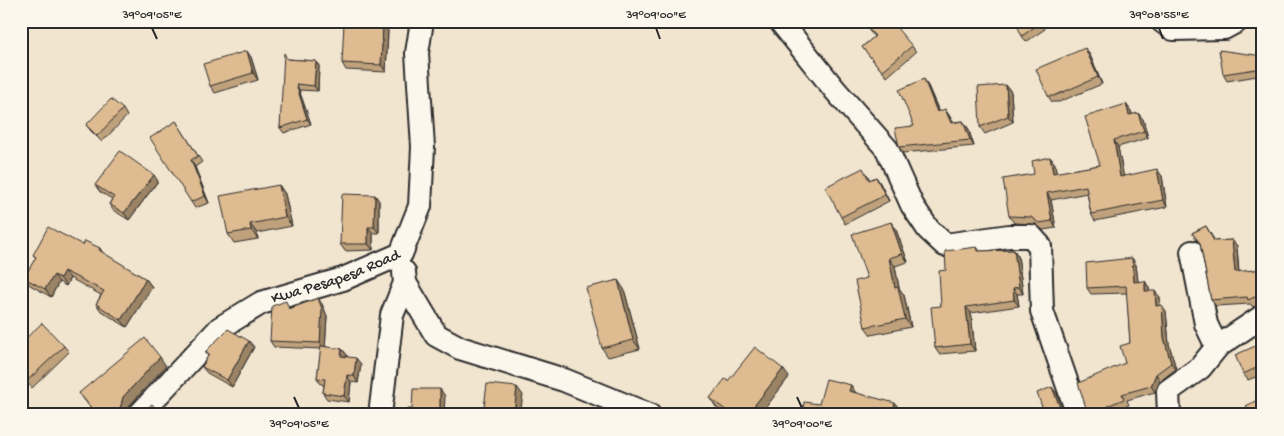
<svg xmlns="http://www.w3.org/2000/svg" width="1284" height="436" font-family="'Gochi Hand',sans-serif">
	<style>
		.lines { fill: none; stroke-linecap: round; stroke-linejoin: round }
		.street-casing { stroke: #2b2b2b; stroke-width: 26 }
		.street { stroke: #fbf7ec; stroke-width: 22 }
		.wall { fill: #bfa17c; stroke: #2b2b2b }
		.shaded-wall { fill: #9b8365; stroke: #2b2b2b }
		.building { fill: #debb90; stroke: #2b2b2b }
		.ticks { fill: none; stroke: #2b2b2b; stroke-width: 2 }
		.labels { text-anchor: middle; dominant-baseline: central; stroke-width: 4; stroke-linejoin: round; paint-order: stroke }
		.street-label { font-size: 16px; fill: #2b2b2b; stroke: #fbf7ec }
		.neatline { fill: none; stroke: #2b2b2b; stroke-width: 2 }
		.ticks-label { font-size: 12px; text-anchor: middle; fill: #2b2b2b }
	</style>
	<rect width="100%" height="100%" fill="#f2e5d0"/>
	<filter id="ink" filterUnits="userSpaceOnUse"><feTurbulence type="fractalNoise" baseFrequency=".02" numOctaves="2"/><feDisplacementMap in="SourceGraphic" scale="10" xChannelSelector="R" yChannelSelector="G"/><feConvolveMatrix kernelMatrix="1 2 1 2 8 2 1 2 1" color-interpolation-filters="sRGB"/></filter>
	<g filter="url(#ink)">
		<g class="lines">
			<g class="street-casing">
				<g id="street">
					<path d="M 780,21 L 835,90 L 887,149 L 912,205 L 928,229 L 945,245 L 1009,236 L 1031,236 L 1040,246 L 1042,311 L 1078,415"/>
					<path d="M 1162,21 L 1173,29 L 1224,28 L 1237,21"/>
					<path d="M 1192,252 L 1206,324 L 1217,347"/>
					<path d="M 405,283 L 436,335 L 460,348 L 564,380 L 649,415"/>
					<path id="s1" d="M 139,415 L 220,328 L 261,303 L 343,279 L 401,254 L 420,206 L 423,147 L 417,53 L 422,21"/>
					<path d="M 380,415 L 392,315 L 405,283 L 404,272"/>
					<path d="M 1169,415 L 1168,391 L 1200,368 L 1217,347 L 1263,316"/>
				</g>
			</g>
			<use href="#street" class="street"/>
		</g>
		<path class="wall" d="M 1039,21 L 1045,29 L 1026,42 L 1022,36 Z
			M 383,24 L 388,31 L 386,72 L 346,70 L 342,63 Z
			M 864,24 L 912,46 L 916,52 L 887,77 L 862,47 L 874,37 Z
			M 1090,55 L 1102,84 L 1059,102 L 1052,102 L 1048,96 Z
			M 1263,56 L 1263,75 L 1227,81 L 1223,74 Z
			M 251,57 L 258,80 L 215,93 L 210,86 Z
			M 288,59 L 316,61 L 319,66 L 318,91 L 299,90 L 311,124 L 284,133 L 280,128 Z
			M 1006,85 L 1011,92 L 1013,122 L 985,134 L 980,127 Z
			M 928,86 L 939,111 L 949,115 L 953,122 L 963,121 L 968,128 L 974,146 L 903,153 L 899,147 L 914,126 Z
			M 1126,104 L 1131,111 L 1132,114 L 1143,119 L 1148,138 L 1118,147 L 1123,176 L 1162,176 L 1167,207 L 1095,221 L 1091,214 L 1087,193 L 1051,200 L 1056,228 L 1043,230 L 1036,224 L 1014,223 L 1009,216 L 1034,174 L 1050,157 L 1055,164 L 1056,173 L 1100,165 Z
			M 123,109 L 127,116 L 102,142 L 91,131 L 86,125 Z
			M 176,121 L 202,162 L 195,167 L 209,203 L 195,208 L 191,202 Z
			M 867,174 L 870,180 L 876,177 L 880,183 L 889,201 L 845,224 L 841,217 Z
			M 158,181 L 129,220 L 113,210 L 109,204 L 112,199 L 100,192 L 95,185 Z
			M 279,185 L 285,194 L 292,226 L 257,233 L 258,239 L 234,243 L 228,234 Z
			M 375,195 L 379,201 L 379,233 L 373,233 L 373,250 L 345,251 L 340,244 Z
			M 1206,226 L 1215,241 L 1232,240 L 1237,246 L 1239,272 L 1263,269 L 1263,303 L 1253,307 L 1250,304 L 1216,306 L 1211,300 L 1200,244 L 1192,233 Z
			M 896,230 L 908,262 L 895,266 L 899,288 L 904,295 L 911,327 L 871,335 L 865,327 L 867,278 Z
			M 83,245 L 100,248 L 103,253 L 146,279 L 152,287 L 127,327 L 101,311 L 96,304 L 101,295 L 70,278 L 66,286 L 59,282 L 51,297 L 30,285 L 24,278 L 36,258 L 33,255 Z
			M 977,247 L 980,251 L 1014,250 L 1018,256 L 1023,294 L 1017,294 L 1019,306 L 971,313 L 975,351 L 939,354 L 935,348 L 946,270 Z
			M 1132,258 L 1136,265 L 1138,282 L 1145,281 L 1149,288 L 1149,291 L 1160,297 L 1160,305 L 1166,311 L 1169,344 L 1176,369 L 1160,381 L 1155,392 L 1127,400 L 1129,405 L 1112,412 L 1113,415 L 1085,415 L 1125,363 L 1130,343 L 1127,293 L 1091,294 L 1087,288 Z
			M 624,289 L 640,349 L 608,357 L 602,348 Z
			M 322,304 L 327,316 L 325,347 L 342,349 L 347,355 L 347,357 L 361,364 L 358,383 L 351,382 L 349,402 L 327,399 L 323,393 L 324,385 L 321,384 L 317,378 L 321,349 L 274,347 L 270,341 L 291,308 Z
			M 1263,321 L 1263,374 L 1248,380 L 1243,374 L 1260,344 L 1262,340 Z
			M 21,343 L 64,346 L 69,352 L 32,388 L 21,376 Z
			M 254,347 L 232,387 L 207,373 L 202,367 L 208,356 L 205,352 Z
			M 166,366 L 129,406 L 127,415 L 96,415 L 79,393 Z
			M 789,377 L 761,413 L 763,415 L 727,415 L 716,407 L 710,398 L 728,381 Z"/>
		<path class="shaded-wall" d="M 383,24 L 388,31 L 386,72 L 381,65 Z
			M 1085,48 L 1090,55 L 1102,84 L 1098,77 Z
			M 247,51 L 251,57 L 258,80 L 253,73 Z
			M 316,61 L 319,66 L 318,91 L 314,86 Z
			M 924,79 L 928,86 L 941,118 L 937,112 Z
			M 296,84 L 299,90 L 311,124 L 307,119 Z
			M 1006,85 L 1011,92 L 1013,122 L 1008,116 Z
			M 1126,104 L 1131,111 L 1134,122 L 1129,115 Z
			M 945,109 L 949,115 L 956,129 L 951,123 Z
			M 1138,113 L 1143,119 L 1148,138 L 1144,131 Z
			M 963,121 L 968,128 L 974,146 L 970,140 Z
			M 1114,140 L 1118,147 L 1125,183 L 1120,177 Z
			M 1050,157 L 1055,164 L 1058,180 L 1053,173 Z
			M 191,160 L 195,167 L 209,203 L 205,196 Z
			M 1157,169 L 1162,176 L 1167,207 L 1163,200 Z
			M 154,175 L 158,181 L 129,220 L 124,213 Z
			M 876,177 L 880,183 L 889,201 L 885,195 Z
			M 279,185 L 285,194 L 292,226 L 285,217 Z
			M 1047,193 L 1051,200 L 1056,228 L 1052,221 Z
			M 375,195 L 379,201 L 379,233 L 374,227 Z
			M 891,222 L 896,230 L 908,262 L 902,254 Z
			M 250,224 L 257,233 L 258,239 L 251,230 Z
			M 368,227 L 373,233 L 373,250 L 368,244 Z
			M 1232,240 L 1237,246 L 1239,279 L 1235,272 Z
			M 1014,250 L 1018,256 L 1023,294 L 1019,287 Z
			M 889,258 L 895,266 L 899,288 L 904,295 L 911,327 L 905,319 L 895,288 Z
			M 1132,258 L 1136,265 L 1139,288 L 1134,282 Z
			M 64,271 L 70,278 L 66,286 L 60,278 Z
			M 54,275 L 59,282 L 51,297 L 45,289 Z
			M 146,279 L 152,287 L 127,327 L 121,320 Z
			M 618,280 L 624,289 L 640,349 L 633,340 Z
			M 1145,281 L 1149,288 L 1150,297 L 1145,291 Z
			M 1013,288 L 1017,294 L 1019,306 L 1014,300 Z
			M 1155,291 L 1160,297 L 1161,312 L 1156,306 Z
			M 318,298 L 322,304 L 327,316 L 325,350 L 320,343 Z
			M 1162,305 L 1166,311 L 1169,344 L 1176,369 L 1171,363 L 1164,338 Z
			M 966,307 L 971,313 L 975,351 L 970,344 Z
			M 249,341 L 254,347 L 232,387 L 227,380 Z
			M 342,349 L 347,355 L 346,363 L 341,356 Z
			M 160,357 L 166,366 L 129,406 L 127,415 L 123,415 L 120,409 L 123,397 Z
			M 356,358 L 361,364 L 358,383 L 354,376 Z
			M 783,369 L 789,377 L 760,415 L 754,406 Z
			M 1156,374 L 1160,381 L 1155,392 L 1151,386 Z
			M 347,375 L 351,382 L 349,402 L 344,396 Z
			M 851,385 L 856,393 L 849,391 Z
			M 517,387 L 523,395 L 520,415 L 514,415 Z
			M 1052,387 L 1057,394 L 1065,415 L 1063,415 Z
			M 440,389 L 445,396 L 444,415 L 440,415 Z
			M 895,403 L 901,411 L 900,415 L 892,415 Z"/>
		<path class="building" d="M 867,21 L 891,21 L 912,46 L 882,71 L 862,47 L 875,36 L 864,24 Z
			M 1015,21 L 1039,21 L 1040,23 L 1022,36 Z
			M 344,22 L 383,24 L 381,65 L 342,63 Z
			M 1085,48 L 1098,77 L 1054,96 L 1048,96 L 1036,69 Z
			M 1219,50 L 1263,56 L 1263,68 L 1223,74 Z
			M 247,51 L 253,73 L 210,86 L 203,64 Z
			M 284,53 L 287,59 L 316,61 L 314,86 L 296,84 L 307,119 L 280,128 Z
			M 924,79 L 937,112 L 945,109 L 951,123 L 963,121 L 970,140 L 899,147 L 895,128 L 914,126 L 899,90 Z
			M 1006,85 L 1008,116 L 980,127 L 978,87 Z
			M 111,99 L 123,109 L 97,136 L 86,125 Z
			M 1126,104 L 1129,115 L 1138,113 L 1144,131 L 1114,140 L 1120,177 L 1157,169 L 1163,200 L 1091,214 L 1086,186 L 1047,193 L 1052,221 L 1039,223 L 1031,217 L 1009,216 L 1003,179 L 1034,174 L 1032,161 L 1050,157 L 1053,173 L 1100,165 L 1085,117 Z
			M 176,121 L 198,156 L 191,160 L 205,196 L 191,202 L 150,138 Z
			M 120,151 L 154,175 L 124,213 L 109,204 L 114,197 L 95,185 Z
			M 863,168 L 869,180 L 876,177 L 885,195 L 841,217 L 825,187 Z
			M 279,185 L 285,217 L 250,224 L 251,230 L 228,234 L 220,196 Z
			M 342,194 L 375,195 L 374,227 L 368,227 L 368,244 L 340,244 Z
			M 891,222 L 902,254 L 889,258 L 895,288 L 898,287 L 905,319 L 865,327 L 855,281 L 867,278 L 852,234 Z
			M 1206,226 L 1214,241 L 1232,240 L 1235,272 L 1263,269 L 1263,297 L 1257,296 L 1248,300 L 1247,297 L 1211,300 L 1200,243 L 1192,233 Z
			M 48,227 L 83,245 L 85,241 L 100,248 L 99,250 L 146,279 L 121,320 L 96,304 L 104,291 L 64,271 L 60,278 L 54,275 L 45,289 L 24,278 L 36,257 L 33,255 Z
			M 977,247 L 978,251 L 1014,250 L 1019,287 L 1013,288 L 1014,300 L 966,307 L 970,344 L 935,348 L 931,307 L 941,306 L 939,271 L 946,270 L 945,251 Z
			M 1132,258 L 1134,282 L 1145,281 L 1145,291 L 1155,291 L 1156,306 L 1162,305 L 1164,338 L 1171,363 L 1156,374 L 1151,386 L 1122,394 L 1124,399 L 1107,406 L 1111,415 L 1085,415 L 1087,411 L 1078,383 L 1125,363 L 1120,346 L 1130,343 L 1126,286 L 1087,288 L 1086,263 Z
			M 618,280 L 633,340 L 602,348 L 586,288 Z
			M 318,298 L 322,309 L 320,343 L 270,341 L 272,306 L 286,301 L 289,309 Z
			M 1263,321 L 1263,365 L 1243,374 L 1235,355 L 1260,344 L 1259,341 L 1262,340 L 1257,326 Z
			M 42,323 L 64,346 L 27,381 L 21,375 L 21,343 Z
			M 228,329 L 249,341 L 227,380 L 202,367 L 209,354 L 205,352 Z
			M 145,338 L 160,357 L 123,397 L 120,409 L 123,415 L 97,415 L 79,393 Z
			M 321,346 L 342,349 L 341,356 L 356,358 L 354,376 L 347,375 L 344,396 L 323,393 L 325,379 L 317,378 Z
			M 755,347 L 783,369 L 754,406 L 763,415 L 732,415 L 710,398 L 725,379 L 728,381 Z
			M 826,379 L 851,385 L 849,391 L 895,403 L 892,415 L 802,415 L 804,402 L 819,404 Z
			M 487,384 L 517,387 L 514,414 L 515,415 L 483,415 Z
			M 1052,387 L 1063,415 L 1045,415 L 1037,393 Z
			M 413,389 L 440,389 L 440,415 L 404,415 L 405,409 L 412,409 Z
			M 1263,397 L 1263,415 L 1251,415 L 1246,406 Z
			M 152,404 L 161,415 L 140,415 Z
			M 1204,409 L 1206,415 L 1189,415 Z"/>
	</g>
	<path class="ticks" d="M 152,28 L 157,39M 656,28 L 660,39M 1159,28 L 1163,39M 294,397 L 299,408M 797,397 L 802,408"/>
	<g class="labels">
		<g class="street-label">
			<text stroke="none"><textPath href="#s1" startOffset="246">Kwa Pesapesa Road</textPath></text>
		</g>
	</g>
	<rect width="1284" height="436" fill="none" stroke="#fbf7ec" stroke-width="55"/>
	<rect x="28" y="28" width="1228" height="380" class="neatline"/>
	<g class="ticks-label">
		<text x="152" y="18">39°09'05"E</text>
		<text x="656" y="18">39°09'00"E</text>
		<text x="1159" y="18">39°08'55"E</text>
		<text x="299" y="427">39°09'05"E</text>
		<text x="802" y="427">39°09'00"E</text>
	</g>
</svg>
